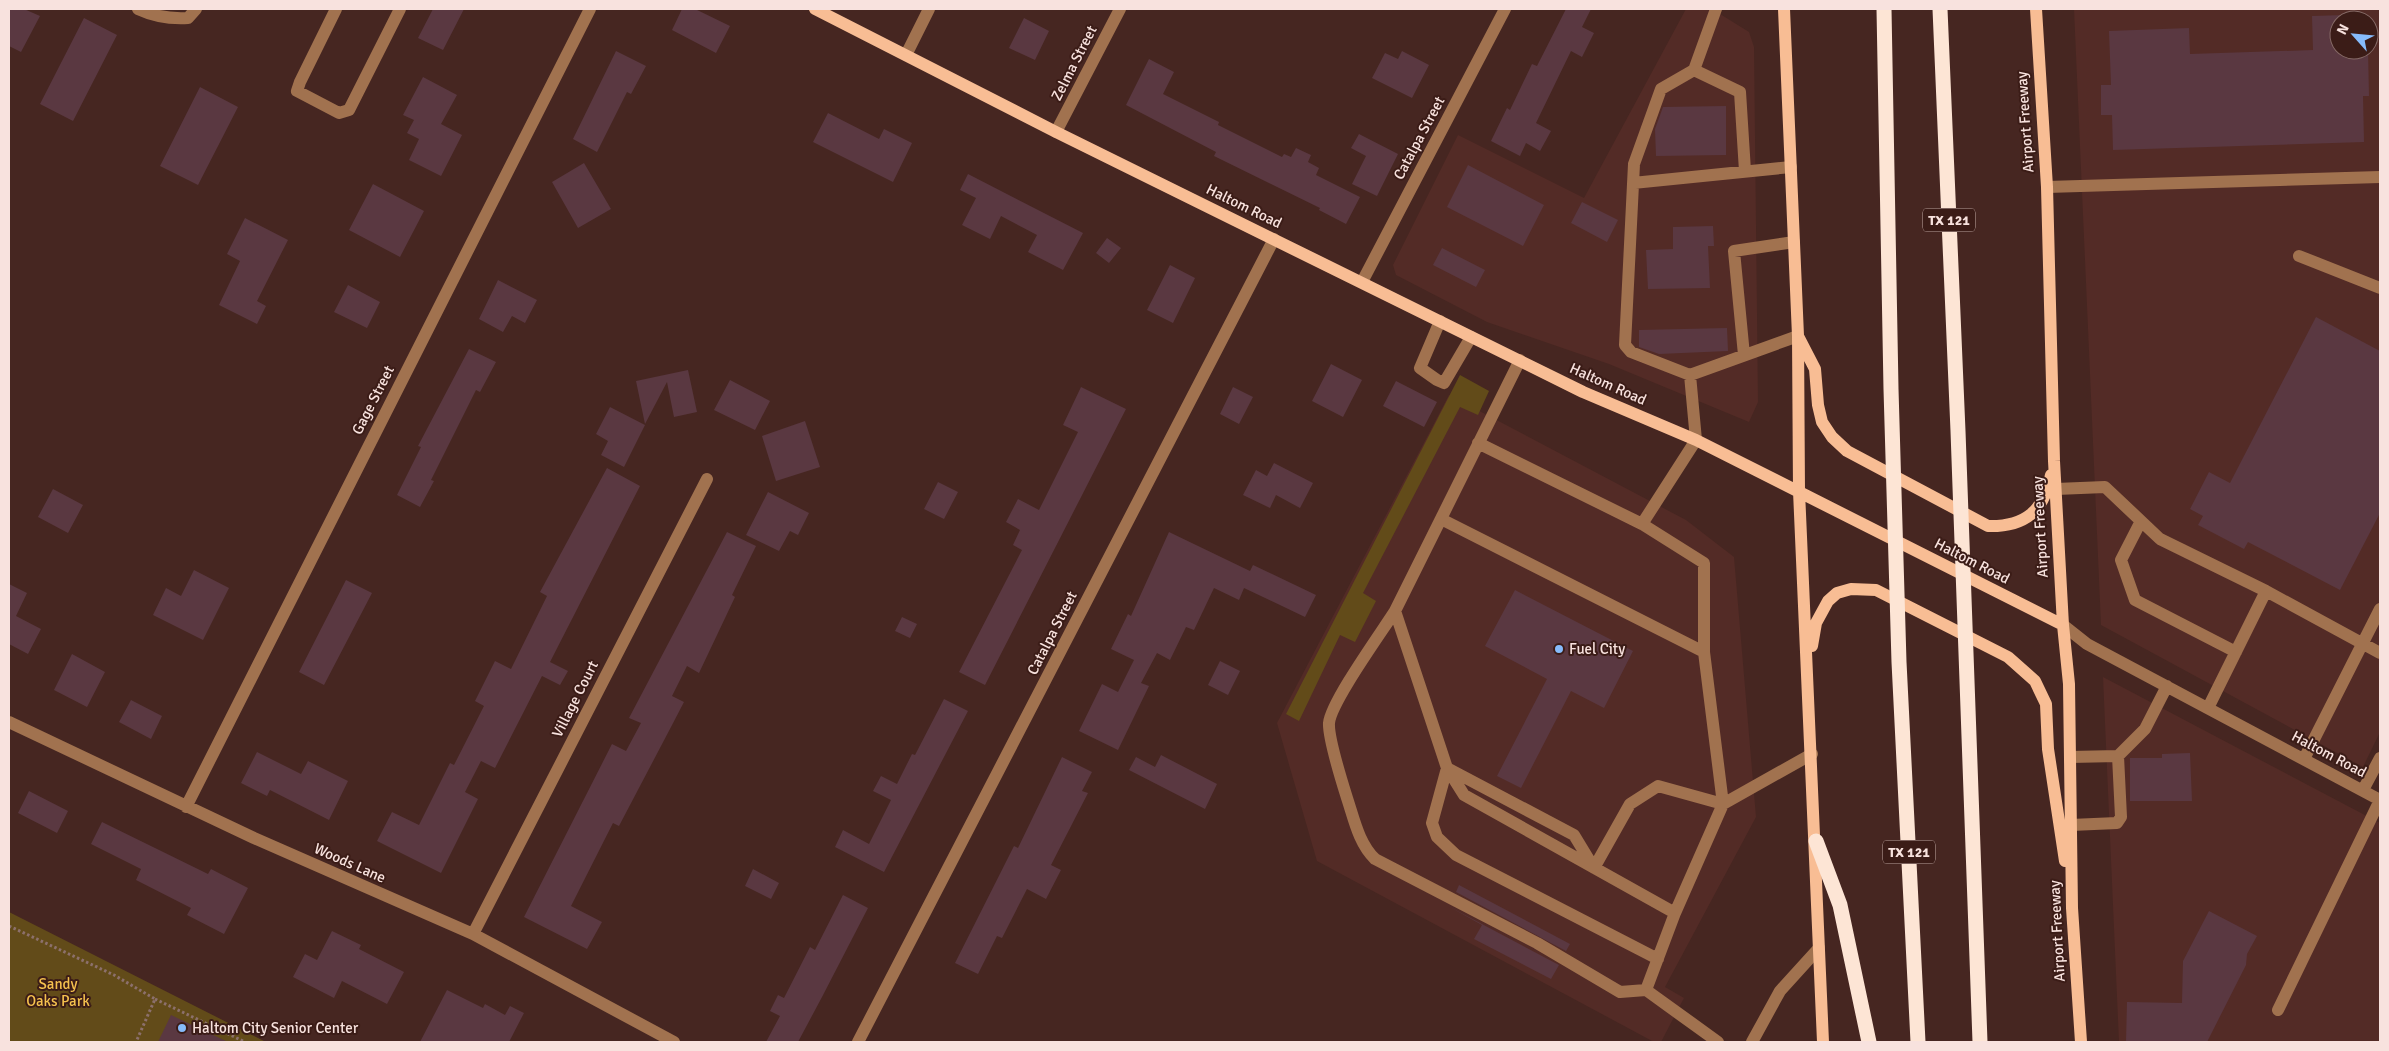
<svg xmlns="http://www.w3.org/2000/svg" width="2389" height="1051" font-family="Signika,sans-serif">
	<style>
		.built { fill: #532b26; fill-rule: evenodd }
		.green { fill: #624b19 }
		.building { fill: #5a3841 }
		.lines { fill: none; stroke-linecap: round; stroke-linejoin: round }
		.path { stroke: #8c706c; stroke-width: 3; stroke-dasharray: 2.5 2.5; stroke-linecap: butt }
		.minor { stroke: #a1724f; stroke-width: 12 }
		.major { stroke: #f8bd94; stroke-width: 12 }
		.highway { stroke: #fde5d5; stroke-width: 15 }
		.poi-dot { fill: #86bbfb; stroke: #3b1c17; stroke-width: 2 }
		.labels { text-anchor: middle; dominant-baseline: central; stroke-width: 4; stroke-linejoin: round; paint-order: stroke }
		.shield { fill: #3b1c17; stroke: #bfa7a2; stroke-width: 1 }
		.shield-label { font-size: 14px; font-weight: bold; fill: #f8e2de }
		.street-label { font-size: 15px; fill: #f8e2de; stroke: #3b1c17 }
		.poi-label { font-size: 15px; fill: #f8e2de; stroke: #3b1c17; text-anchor: start }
		.park-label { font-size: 15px; fill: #f5c14e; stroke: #3b1c17 }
	</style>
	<rect width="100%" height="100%" fill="#462621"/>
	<path class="built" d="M 1686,9 L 1712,9 L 1749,32 L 1754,47 L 1758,402 L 1749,422 L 1609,364 L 1487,322 L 1396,275 L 1393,265 L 1458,135 L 1584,198 Z
		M 2074,9 L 2380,9 L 2380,732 L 2363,767 L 2101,625 ZM 2339,20 L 2369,20 L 2369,50 L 2339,50 Z
		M 1449,395 L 1686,520 L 1734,557 L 1756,817 L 1665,987 L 1684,998 L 1661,1042 L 1654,1042 L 1317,861 L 1277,723 Z
		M 2103,677 L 2380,823 L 2380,1042 L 2119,1042 Z"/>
	<path class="green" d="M 1460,375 L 1489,391 L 1478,415 L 1460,407 L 1363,593 L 1376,601 L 1355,642 L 1340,635 L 1299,721 L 1286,714 Z
		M 9,912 L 266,1042 L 9,1042 Z"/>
	<path class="building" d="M 9,9 L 24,9 L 40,16 L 21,52 L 9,46 Z
		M 433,9 L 464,9 L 443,50 L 418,38 Z
		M 682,9 L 695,9 L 730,26 L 716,53 L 672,30 Z
		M 1566,9 L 1591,9 L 1582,27 L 1594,33 L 1582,57 L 1571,51 L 1536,123 L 1551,131 L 1540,151 L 1526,143 L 1520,156 L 1491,141 L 1507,108 L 1510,110 L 1532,64 L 1537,66 Z
		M 2345,15 L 2345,20 L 2339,20 L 2339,50 L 2368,50 L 2369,96 L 2363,96 L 2364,142 L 2113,150 L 2112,115 L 2101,115 L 2101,85 L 2111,85 L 2109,31 L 2189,28 L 2190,54 L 2313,50 L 2312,16 Z
		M 84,18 L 117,35 L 73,121 L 40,104 Z
		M 1024,18 L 1049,31 L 1035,60 L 1009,48 Z
		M 616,51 L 646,66 L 631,94 L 627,92 L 597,152 L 573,139 Z
		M 1402,51 L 1429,65 L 1412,98 L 1372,78 L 1385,53 L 1398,59 Z
		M 1149,59 L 1174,72 L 1163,94 L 1219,122 L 1218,125 L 1282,157 L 1284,154 L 1291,157 L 1296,148 L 1311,155 L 1308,162 L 1319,168 L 1316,175 L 1360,197 L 1346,224 L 1319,210 L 1320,208 L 1214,156 L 1216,152 L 1126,105 Z
		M 423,77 L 457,95 L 441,124 L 462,135 L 441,176 L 409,160 L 419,139 L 407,133 L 414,120 L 403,115 Z
		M 200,87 L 238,107 L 198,185 L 160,166 Z
		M 1726,106 L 1726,155 L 1656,156 L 1655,129 L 1663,107 Z
		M 828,113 L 879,139 L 884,129 L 912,143 L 893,182 L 813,142 Z
		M 1359,134 L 1398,154 L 1377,196 L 1352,184 L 1366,156 L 1351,148 Z
		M 584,163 L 611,209 L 578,228 L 552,182 Z
		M 1468,165 L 1544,205 L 1523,246 L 1447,207 Z
		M 968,174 L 1083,233 L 1063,270 L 1028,252 L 1037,235 L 1001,216 L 990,239 L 962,225 L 976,198 L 960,190 Z
		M 373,184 L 424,211 L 400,257 L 349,230 Z
		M 1582,202 L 1618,220 L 1607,242 L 1571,223 Z
		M 245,218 L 288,240 L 257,301 L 266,306 L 257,324 L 219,305 L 240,261 L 227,254 Z
		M 1713,226 L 1714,246 L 1708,246 L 1710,288 L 1648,289 L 1646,250 L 1673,249 L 1673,227 Z
		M 1107,238 L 1121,248 L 1109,263 L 1096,253 Z
		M 1442,248 L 1485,270 L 1476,287 L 1433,265 Z
		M 1170,265 L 1195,278 L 1173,323 L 1147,310 Z
		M 498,280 L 537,300 L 525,323 L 512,316 L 503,332 L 479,319 Z
		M 348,285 L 380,302 L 367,328 L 334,312 Z
		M 2316,317 L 2380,351 L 2380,513 L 2340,590 L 2248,542 L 2244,549 L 2198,525 L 2203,516 L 2190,509 L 2209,472 L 2230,483 Z
		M 1727,328 L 1728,351 L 1659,354 L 1639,347 L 1639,330 Z
		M 469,349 L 496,362 L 480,392 L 476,390 L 431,480 L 434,481 L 420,507 L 397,495 L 421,447 L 418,446 Z
		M 1331,364 L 1362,380 L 1343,417 L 1312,401 Z
		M 688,370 L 697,412 L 674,417 L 667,382 L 645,424 L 636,381 Z
		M 730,380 L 770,401 L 755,430 L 714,410 Z
		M 1396,381 L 1437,402 L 1424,427 L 1383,406 Z
		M 1081,387 L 1126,409 L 985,685 L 959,672 L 1022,550 L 1013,545 L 1020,530 L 1006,522 L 1018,499 L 1039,510 L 1078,432 L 1063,425 Z
		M 1233,387 L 1253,397 L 1239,424 L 1220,414 Z
		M 610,407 L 645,425 L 624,467 L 601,455 L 608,441 L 596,434 Z
		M 805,421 L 820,467 L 776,481 L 762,436 Z
		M 1274,463 L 1313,483 L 1300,508 L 1276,495 L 1270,508 L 1243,495 L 1256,470 L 1267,476 Z
		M 607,468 L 640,486 L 550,662 L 568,671 L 560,685 L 542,676 L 495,768 L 481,761 L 465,792 L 478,799 L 441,873 L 377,841 L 392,812 L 419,825 L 450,763 L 454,765 L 484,706 L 475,701 L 495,661 L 511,669 L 547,596 L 540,592 Z
		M 938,482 L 958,492 L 944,519 L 924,509 Z
		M 53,489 L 83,505 L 68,533 L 38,517 Z
		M 768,492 L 809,513 L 798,535 L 790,531 L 779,551 L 746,535 Z
		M 727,532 L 756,546 L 732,595 L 735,597 L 699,673 L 687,666 L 672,696 L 684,702 L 671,727 L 619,826 L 613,823 L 571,906 L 602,922 L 587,949 L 524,917 L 612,744 L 626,751 L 641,723 L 629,718 Z
		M 1169,532 L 1250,571 L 1253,565 L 1316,595 L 1305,617 L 1244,588 L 1239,600 L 1214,588 L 1194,630 L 1186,627 L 1170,660 L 1157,653 L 1141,683 L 1149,686 L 1118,750 L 1079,731 L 1102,684 L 1118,692 L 1134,660 L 1111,649 L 1128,614 L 1131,616 Z
		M 194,570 L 229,588 L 203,640 L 153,615 L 166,588 L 181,596 Z
		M 346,580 L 372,593 L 324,685 L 299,672 Z
		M 9,584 L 27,593 L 16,616 L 41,629 L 28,654 L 9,644 Z
		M 1515,590 L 1633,651 L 1604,708 L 1571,691 L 1521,788 L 1497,776 L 1547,679 L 1485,646 Z
		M 902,617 L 917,624 L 910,638 L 895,631 Z
		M 72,654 L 105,672 L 87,707 L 54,690 Z
		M 1220,661 L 1240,671 L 1228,695 L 1208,685 Z
		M 944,699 L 968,711 L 884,872 L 835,847 L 843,830 L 869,844 L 891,800 L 873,791 L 881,776 L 897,784 L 912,754 L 915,755 Z
		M 131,700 L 162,716 L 151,739 L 119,722 Z
		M 257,752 L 301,774 L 308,761 L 348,781 L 329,820 L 270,790 L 267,796 L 241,783 Z
		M 2190,753 L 2192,801 L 2130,801 L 2130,758 L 2162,758 L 2162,754 Z
		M 1161,755 L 1217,784 L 1205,809 L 1129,770 L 1136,757 L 1155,767 Z
		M 1062,757 L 1092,772 L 1082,791 L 1088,793 L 1051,865 L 1061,870 L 1046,899 L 1027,889 L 1002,938 L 997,936 L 978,974 L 955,963 L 1014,846 L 1018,848 Z
		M 29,791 L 68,811 L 57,833 L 18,813 Z
		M 102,822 L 208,874 L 211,869 L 248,888 L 224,934 L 187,915 L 191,908 L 136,880 L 141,869 L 91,844 Z
		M 753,869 L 779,883 L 771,899 L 745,886 Z
		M 1459,885 L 1570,944 L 1566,951 L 1456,892 Z
		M 843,895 L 868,908 L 822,997 L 798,1042 L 766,1042 L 780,1016 L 770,1011 L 778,995 L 784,998 L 810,947 L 815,950 Z
		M 1448,906 L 1559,965 L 1551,979 L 1474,939 L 1482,925 Z
		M 2209,911 L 2257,936 L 2247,954 L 2246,965 L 2207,1042 L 2126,1042 L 2127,1002 L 2182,1003 L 2183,961 Z
		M 332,931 L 361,945 L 359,949 L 404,972 L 387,1004 L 342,981 L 334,998 L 293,977 L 305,954 L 317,960 Z
		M 447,990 L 483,1008 L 485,1004 L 505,1015 L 510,1006 L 524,1013 L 509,1042 L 420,1042 Z
		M 171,1015 L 228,1042 L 158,1042 Z"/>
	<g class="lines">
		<path class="path" d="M 9,926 L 114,975 L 155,999 L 136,1042
			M 155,999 L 245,1042"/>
		<path class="minor" d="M 138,9 C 153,16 171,19 188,18 L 196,9
			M 336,9 L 300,82 L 297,91 L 339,113 L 349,110 L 400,9
			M 906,55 L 929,9
			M 1694,70 L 1740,92 L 1745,171
			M 1056,132 L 1120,9
			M 1633,183 L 1791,167
			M 2047,187 L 2380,177
			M 2299,256 L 2380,288
			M 1362,282 L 1505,9
			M 1440,321 L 1420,368 L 1437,380 L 1444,383 L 1471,337
			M 1744,355 L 1734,251 L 1794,242
			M 1520,360 L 1395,611 L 1447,768 L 1464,795 L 1675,913 L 1646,990 L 1718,1042
			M 1690,375 L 1798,336
			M 1478,443 L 1642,524
			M 2056,489 L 2105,487 L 2160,539 L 2266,591 L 2208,708
			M 1441,519 L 1704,652
			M 2141,521 L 2121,560 L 2135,600 L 2236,652
			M 2266,591 L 2380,653
			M 1395,611 C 1381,633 1331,702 1329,723 C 1328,738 1342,782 1347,798 C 1354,819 1359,844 1375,859 L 1537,943 L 1620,992 L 1646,990
			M 2063,625 L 2087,644 L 2380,800 L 2278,1010
			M 9,722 L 254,838 L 473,934 L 674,1042
			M 2118,756 L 2145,729 L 2167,686
			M 2070,757 L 2118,756 L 2121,817 L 2117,823 L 2071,825
			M 2304,759 L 2380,609
			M 2363,790 L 2380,758
			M 186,807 L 590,9
			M 1675,913 L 1723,804 L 1812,754
			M 473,934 L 707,479
			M 1658,959 L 1456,855 L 1437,837 L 1432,823 L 1447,768 L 1574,835 L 1594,868 L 1630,804 L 1658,786 L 1723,804 L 1704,652 L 1704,563 L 1642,524 L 1696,440 L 1690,375 L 1631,352 L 1625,345 L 1634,164 L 1661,89 L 1694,70 L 1716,9
			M 858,1042 L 1274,239
			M 1752,1042 L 1780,991 L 1819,948"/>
		<path class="major" d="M 815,9 L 1056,132 L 1583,392 L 1696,440 L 2063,625
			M 1784,9 L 1798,336 L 1799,491 L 1823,1042
			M 2036,9 L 2047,187 L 2054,461 L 2063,625 L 2069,684 L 2072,908 L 2081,1042
			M 1799,338 L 1815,369 L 1818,405 L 1822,422 L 1832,437 L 1847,451 L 1988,526 C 2025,527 2044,511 2051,475
			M 1812,646 L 1816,623 L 1828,601 L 1837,593 L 1851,589 L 1876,590 L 2008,657 L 2035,681 L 2046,704 L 2048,749 L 2065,861"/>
		<path class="highway" d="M 1884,9 L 1891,389 L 1899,662 L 1918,1042
			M 1940,9 L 1958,431 L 1980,1042
			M 1816,841 L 1840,905 L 1869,1042"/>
	</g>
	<g class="poi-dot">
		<circle cx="1559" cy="649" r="5"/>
		<circle cx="182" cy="1028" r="5"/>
	</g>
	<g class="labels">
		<g class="shield">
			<rect x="1923" y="208.5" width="52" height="23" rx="4"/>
			<rect x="1883" y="840.5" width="52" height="23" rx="4"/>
		</g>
		<g class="shield-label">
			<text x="1949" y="220">TX 121</text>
			<text x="1909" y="852">TX 121</text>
		</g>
		<g class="street-label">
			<text transform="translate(1074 63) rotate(-63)">Zelma Street</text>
			<text transform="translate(2025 122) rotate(-94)">Airport Freeway</text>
			<text transform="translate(1419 138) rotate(-62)">Catalpa Street</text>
			<text transform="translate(1244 206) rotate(26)">Haltom Road</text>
			<text transform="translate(1608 384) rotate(24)">Haltom Road</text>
			<text transform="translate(373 400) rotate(-63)">Gage Street</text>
			<text transform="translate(2040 527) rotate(-93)">Airport Freeway</text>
			<text transform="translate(1972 561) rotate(27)">Haltom Road</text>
			<text transform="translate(1052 633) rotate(-63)">Catalpa Street</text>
			<text transform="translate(575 699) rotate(-63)">Village Court</text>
			<text transform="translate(2329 754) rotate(28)">Haltom Road</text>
			<text transform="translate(350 863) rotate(24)">Woods Lane</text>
			<text transform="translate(2057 931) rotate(-93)">Airport Freeway</text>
		</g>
		<g class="poi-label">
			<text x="1569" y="649">Fuel City</text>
			<text x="192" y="1028">Haltom City Senior Center</text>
		</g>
		<g class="park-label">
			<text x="58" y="984">Sandy<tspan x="58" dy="17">Oaks Park</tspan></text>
		</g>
	</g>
	<rect width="2389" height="1051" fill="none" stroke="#f8e2de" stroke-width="20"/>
	<g transform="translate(2354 35) rotate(297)"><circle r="24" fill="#3b1c17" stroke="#876b67"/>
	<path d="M0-4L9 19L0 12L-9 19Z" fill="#86bbfb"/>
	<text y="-8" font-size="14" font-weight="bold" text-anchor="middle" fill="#f8e2de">N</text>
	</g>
</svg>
